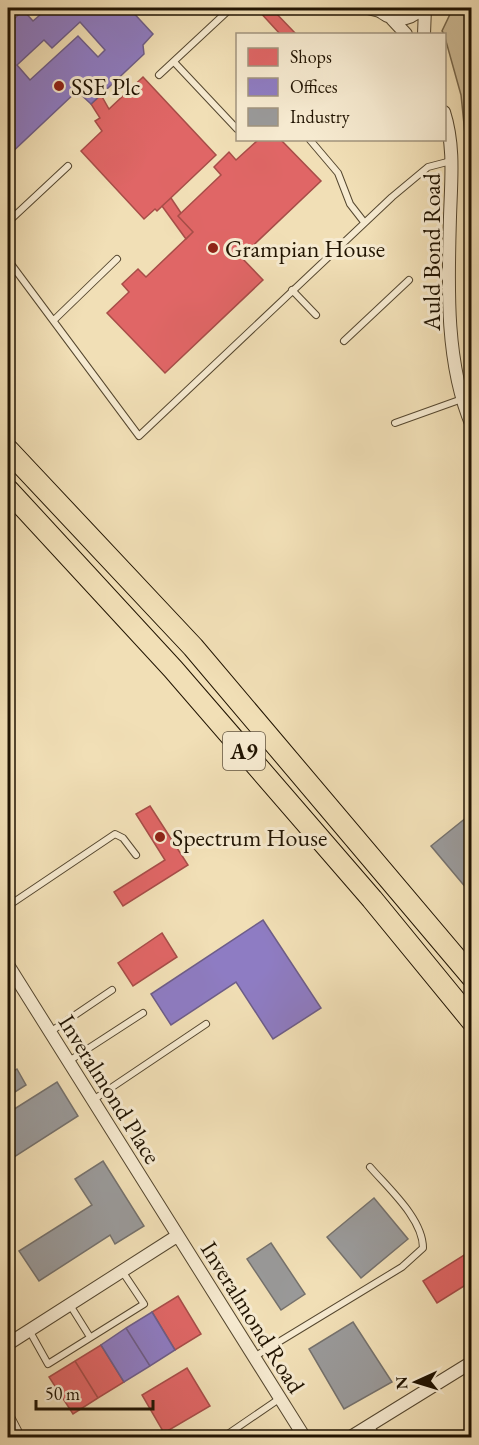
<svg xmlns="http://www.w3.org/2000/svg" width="479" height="1445" font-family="'EB Garamond',serif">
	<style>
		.green { fill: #cebc97; stroke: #78684c; stroke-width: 1.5 }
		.shops { fill: #e06666; stroke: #a74d48; stroke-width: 1.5 }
		.offices { fill: #8e7cc3; stroke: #6d5d89; stroke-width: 1.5; fill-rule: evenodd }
		.industry { fill: #999; stroke: #75716c; stroke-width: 1.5 }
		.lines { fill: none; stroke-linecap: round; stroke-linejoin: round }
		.service-casing { stroke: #55472f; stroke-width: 8 }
		.minor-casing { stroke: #55472f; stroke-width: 14 }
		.trunk-casing { stroke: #211402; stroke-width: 23 }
		.service { stroke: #f6ead0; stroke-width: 6 }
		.minor { stroke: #f6ead0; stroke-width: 12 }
		.trunk { stroke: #f1dfb6; stroke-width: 21 }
		.poi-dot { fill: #8f2418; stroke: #f6ead0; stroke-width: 2 }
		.labels { text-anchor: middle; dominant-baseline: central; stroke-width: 6; stroke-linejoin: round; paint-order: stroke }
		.shield { fill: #f6ead0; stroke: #615440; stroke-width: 1.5 }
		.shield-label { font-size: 22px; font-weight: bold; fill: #211402 }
		.poi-label { font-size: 24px; fill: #211402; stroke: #f6ead0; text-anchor: start }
		.street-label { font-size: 24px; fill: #211402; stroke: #f6ead0 }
	</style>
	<rect width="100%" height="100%" fill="#f1dfb6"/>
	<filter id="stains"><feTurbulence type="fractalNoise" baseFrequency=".00333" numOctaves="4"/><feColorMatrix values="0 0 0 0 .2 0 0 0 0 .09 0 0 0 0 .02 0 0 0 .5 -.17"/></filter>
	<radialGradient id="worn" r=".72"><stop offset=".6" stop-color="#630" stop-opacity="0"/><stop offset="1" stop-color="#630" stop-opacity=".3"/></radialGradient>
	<path class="green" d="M 453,8 L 471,8 L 471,192 L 461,95 L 444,34 L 442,31 Z"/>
	<path class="shops" d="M 263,8 L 271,8 L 296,34 L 280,34 L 259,11 Z
		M 143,77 L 216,155 L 157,211 L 155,209 L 144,219 L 81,151 L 102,131 L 95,121 L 100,118 L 91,104 L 101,95 L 109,109 Z
		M 258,140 L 281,140 L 321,181 L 241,257 L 263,280 L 165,373 L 107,313 L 129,292 L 122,284 L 138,269 L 146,277 L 193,232 L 178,216 L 221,175 L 214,167 L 229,152 L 236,160 Z
		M 171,198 L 181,213 L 178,216 L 193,232 L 186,239 L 162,206 Z
		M 150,806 L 188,865 L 123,906 L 114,892 L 165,860 L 136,814 Z
		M 162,933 L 177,957 L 133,986 L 118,963 Z
		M 472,1250 L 472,1281 L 437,1303 L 423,1281 Z
		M 178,1296 L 201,1334 L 175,1350 L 152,1312 Z
		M 101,1345 L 124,1382 L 98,1398 L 75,1361 Z
		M 75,1361 L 98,1398 L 73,1414 L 49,1377 Z
		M 187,1368 L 210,1406 L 164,1433 L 142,1395 Z"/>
	<path class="offices" d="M 48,8 L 129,8 L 153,34 L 143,45 L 144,54 L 91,104 L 77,91 L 8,156 L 8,25 L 23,10 L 33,21 ZM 80,22 L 105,50 L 98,57 L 78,36 L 30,80 L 17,65 L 44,40 L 52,48 Z
		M 263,920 L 321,1008 L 273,1039 L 236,982 L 171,1025 L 151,994 Z
		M 152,1312 L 175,1350 L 150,1366 L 126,1328 Z
		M 126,1328 L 150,1366 L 124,1382 L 101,1345 Z"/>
	<path class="industry" d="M 472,813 L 472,895 L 431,846 Z
		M 17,1069 L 26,1085 L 15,1092 L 8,1080 L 8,1075 Z
		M 57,1082 L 78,1116 L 8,1161 L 8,1113 Z
		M 103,1161 L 144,1226 L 115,1244 L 110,1235 L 39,1281 L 19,1251 L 92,1205 L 75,1179 Z
		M 374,1198 L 408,1239 L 361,1278 L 327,1237 Z
		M 271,1243 L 305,1294 L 281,1310 L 247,1259 Z
		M 353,1322 L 392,1382 L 344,1409 L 309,1349 Z"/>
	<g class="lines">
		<g class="service-casing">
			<path id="service" d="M 356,8 L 380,14
				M 174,62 L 237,129
				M 159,75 L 231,8
				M 310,140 L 338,173 L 350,204 L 364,222
				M 8,222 L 68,166
				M 8,260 L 139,436 L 392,197 L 428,167 L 451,161
				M 292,290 L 316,315
				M 54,320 L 117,259
				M 344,341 L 409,280
				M 395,423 L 462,399
				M 8,906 L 115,834 L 123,838 L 136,855
				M 50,1032 L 112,990
				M 69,1061 L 143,1013
				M 93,1100 L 206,1024
				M 70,1305 L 90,1337
				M 29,1330 L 48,1364 L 144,1304 L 122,1271
				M 254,1357 L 402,1267 L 423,1248 C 423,1219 389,1189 370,1167
				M 8,1411 L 22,1438
				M 370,1425 L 378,1438
				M 222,1438 L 279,1399"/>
		</g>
		<g class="minor-casing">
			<path id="minor" d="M 377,8 C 390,22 408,23 422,8
				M 392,19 L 406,34
				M 424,34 L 425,8
				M 444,112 C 455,146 451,182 450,217 C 448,285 445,363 472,426
				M 8,965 L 305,1438
				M 8,1344 L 177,1236
				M 349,1438 L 472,1362"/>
		</g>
		<g class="trunk-casing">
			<path id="trunk" d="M 8,450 L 193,647 L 472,977
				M 8,490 L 173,669 L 372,899 L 472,1021"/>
		</g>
		<use href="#service" class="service"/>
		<use href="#minor" class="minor"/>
		<use href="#trunk" class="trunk"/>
	</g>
	<g class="poi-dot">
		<circle cx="59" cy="86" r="6"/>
		<circle cx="213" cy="248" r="6"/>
		<circle cx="160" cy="837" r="6"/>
	</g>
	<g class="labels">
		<rect class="shield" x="223" y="732" width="42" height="38" rx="4.5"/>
		<g class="shield-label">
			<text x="244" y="751">A9</text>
		</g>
		<g class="poi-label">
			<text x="71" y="86">SSE Plc</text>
			<text x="225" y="248">Grampian House</text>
			<text x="172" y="837">Spectrum House</text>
		</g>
		<g class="street-label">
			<text transform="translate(431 252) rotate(-90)">Auld Bond Road</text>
			<text transform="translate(110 1089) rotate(58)">Inveralmond Place</text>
			<text transform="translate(253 1317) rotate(58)">Inveralmond Road</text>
		</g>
	</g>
	<rect width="479" height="1445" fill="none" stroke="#f1dfb6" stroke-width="30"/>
	<rect x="9" y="9" width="461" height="1427" fill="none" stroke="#211402" stroke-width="3"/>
	<rect x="15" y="15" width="449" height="1415" fill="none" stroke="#211402" stroke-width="1.5"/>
	<rect x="236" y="33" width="210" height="108" fill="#f6ead0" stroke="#a1947e" stroke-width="1.5"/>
	<rect x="248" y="48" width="30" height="18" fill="#e06666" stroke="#a1947e" stroke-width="1.5"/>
	<text x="290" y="63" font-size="18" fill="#211402">Shops</text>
	<rect x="248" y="78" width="30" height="18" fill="#8e7cc3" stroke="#a1947e" stroke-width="1.5"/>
	<text x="290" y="93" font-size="18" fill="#211402">Offices</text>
	<rect x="248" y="108" width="30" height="18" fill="#999999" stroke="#a1947e" stroke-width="1.5"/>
	<text x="290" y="123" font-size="18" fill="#211402">Industry</text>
	<g transform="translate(416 1382) rotate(266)" stroke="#f6ead0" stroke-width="4.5" paint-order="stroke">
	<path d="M0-4.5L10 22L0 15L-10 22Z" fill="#211402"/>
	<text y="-9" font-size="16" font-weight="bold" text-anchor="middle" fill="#211402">N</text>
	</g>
	<path d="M36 1400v9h117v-9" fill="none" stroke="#211402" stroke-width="3"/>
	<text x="45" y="1400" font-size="18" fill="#211402" stroke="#f6ead0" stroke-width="4.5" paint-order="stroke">50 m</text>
	<rect width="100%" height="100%" filter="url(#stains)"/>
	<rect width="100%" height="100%" fill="url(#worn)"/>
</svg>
